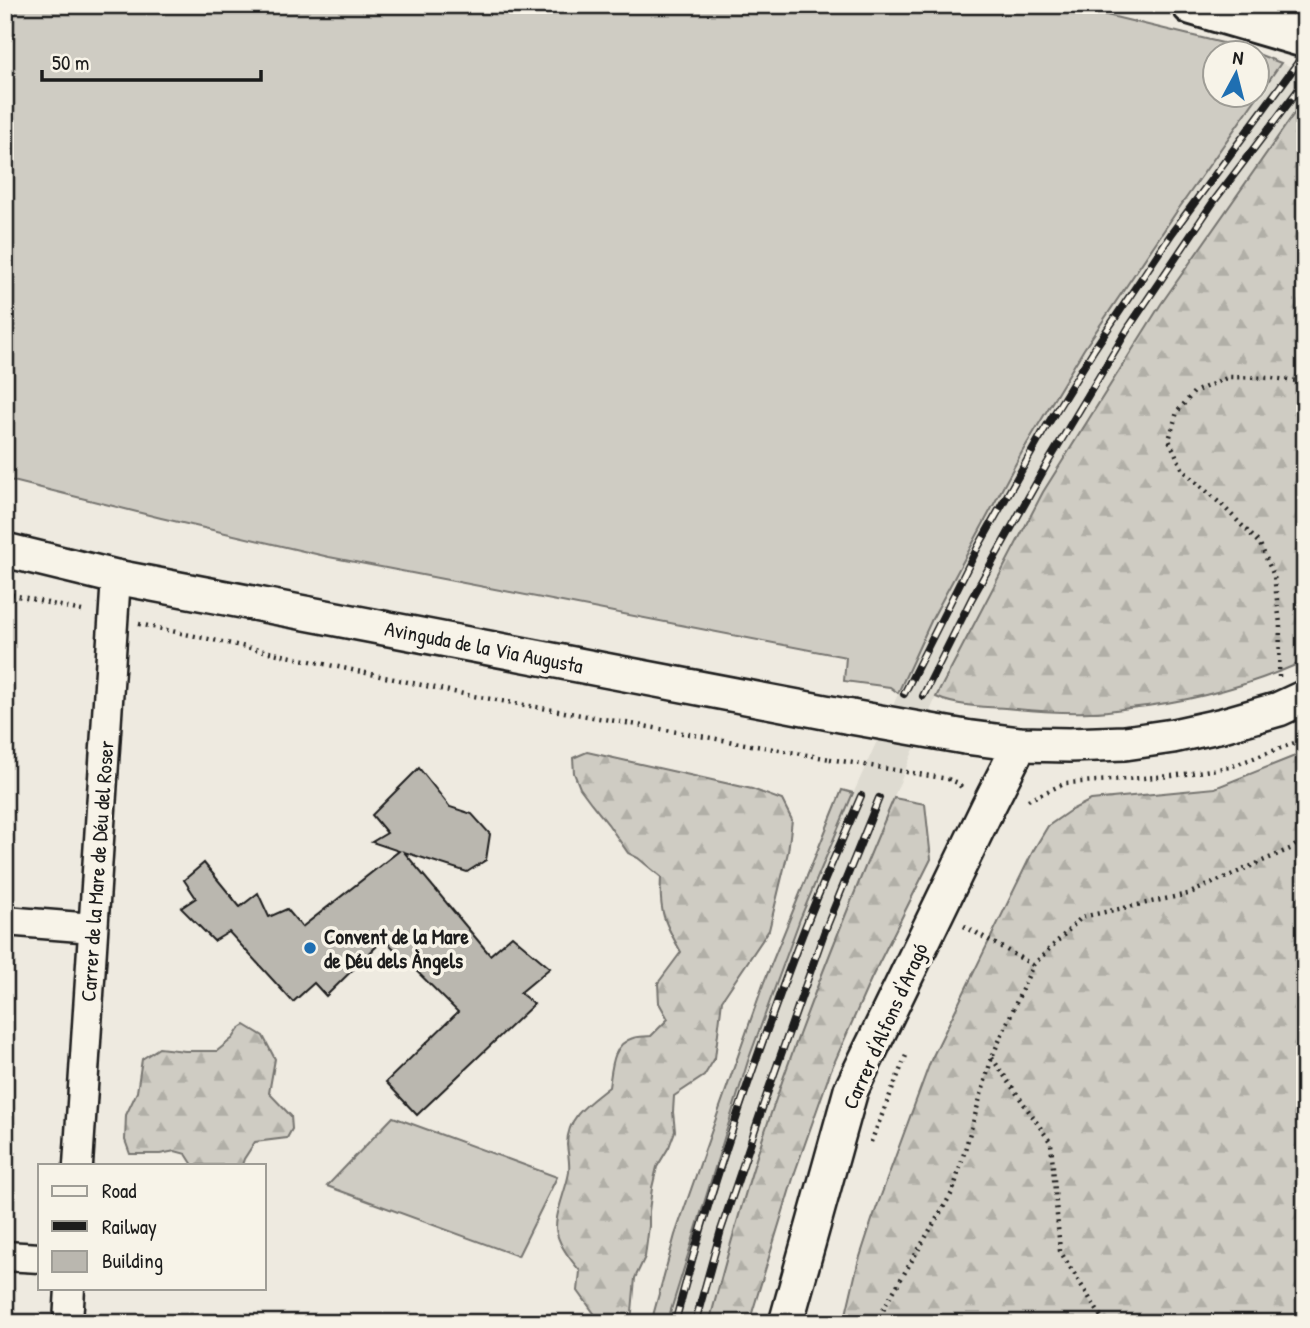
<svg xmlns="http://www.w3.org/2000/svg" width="1310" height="1328" font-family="'Patrick Hand',sans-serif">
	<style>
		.built { fill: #dedbd1 }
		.grass { fill: #cfccc3; stroke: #767470; stroke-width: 2 }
		.forest { fill: url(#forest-firs); stroke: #767470; stroke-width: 2 }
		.building { fill: #bab7af; stroke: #1c1c1c; stroke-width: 2 }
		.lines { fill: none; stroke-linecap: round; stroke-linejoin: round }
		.minor-casing { stroke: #1c1c1c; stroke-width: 33 }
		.tertiary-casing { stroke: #1c1c1c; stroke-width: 38 }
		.trunk-casing { stroke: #1c1c1c; stroke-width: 44 }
		.path { stroke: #1c1c1c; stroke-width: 4.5; stroke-dasharray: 2 5; stroke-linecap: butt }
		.minor { stroke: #f7f3e8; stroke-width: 28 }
		.tertiary { stroke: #f7f3e8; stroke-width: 33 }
		.trunk { stroke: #f7f3e8; stroke-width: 38 }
		.rail-casing { stroke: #1c1c1c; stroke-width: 8 }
		.rail { stroke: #f7f3e8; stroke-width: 5; stroke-dasharray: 16; stroke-linecap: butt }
		.tertiary-bridge-casing { stroke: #1c1c1c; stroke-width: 38; stroke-linecap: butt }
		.path-bridge { stroke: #1c1c1c; stroke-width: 4.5; stroke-dasharray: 2 5; stroke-linecap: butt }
		.tertiary-bridge { stroke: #f7f3e8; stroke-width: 33 }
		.poi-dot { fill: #1f6fb2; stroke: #f7f3e8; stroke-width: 2.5 }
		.labels { text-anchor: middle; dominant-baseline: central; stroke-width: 7; stroke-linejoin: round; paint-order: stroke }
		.street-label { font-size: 21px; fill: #1c1c1c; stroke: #f7f3e8 }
		.poi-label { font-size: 21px; font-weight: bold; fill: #1c1c1c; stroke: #f7f3e8; text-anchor: start }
	</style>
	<defs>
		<pattern id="forest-firs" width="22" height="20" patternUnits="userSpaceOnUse" patternTransform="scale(1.75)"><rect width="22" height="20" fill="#cfccc3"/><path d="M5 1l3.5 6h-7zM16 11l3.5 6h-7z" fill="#b1afa7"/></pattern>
	</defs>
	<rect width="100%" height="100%" fill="#eeeae0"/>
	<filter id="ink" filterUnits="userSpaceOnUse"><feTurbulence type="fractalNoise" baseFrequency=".0143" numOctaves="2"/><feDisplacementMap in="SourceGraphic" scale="14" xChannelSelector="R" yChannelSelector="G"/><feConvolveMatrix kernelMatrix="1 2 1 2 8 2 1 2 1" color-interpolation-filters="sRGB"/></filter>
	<g filter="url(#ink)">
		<path class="built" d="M 1281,63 L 1305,71 L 1305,98 L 1161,304 L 1043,492 L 936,697 L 845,913 L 775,1100 L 735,1228 L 709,1323 L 667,1323 L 748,1061 L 800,919 L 844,814 L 932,619 L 1022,452 L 1084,349 L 1177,211 Z"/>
		<path class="grass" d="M 5,5 L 1065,5 L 1227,44 L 1255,52 L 1216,52 L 1216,94 L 1258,94 L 1258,54 L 1281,63 L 1177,211 L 1084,349 L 1022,452 L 932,619 L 898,693 L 890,687 L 844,681 L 846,657 L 329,557 L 161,518 L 5,479 Z
			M 842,790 L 853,793 L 800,919 L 748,1061 L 667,1323 L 651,1323 L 675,1235 L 764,982 Z
			M 393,1117 L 557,1177 L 518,1256 L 327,1186 Z"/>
		<path class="forest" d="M 1305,98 L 1305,661 C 1248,686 1191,702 1129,708 C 1116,710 1104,712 1091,712 C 1063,713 1034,711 1005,708 C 985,707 955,706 936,697 L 1043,492 L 1161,304 Z
			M 587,752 L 752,789 L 782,800 L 792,820 L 788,852 L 769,930 L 722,1000 L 715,1058 L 704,1076 L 674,1096 L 673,1112 L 675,1131 L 669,1147 L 657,1167 L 652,1188 L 649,1211 L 649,1226 L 645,1257 L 635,1278 L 631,1323 L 601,1323 L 578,1291 L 580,1271 C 571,1260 561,1248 557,1234 C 552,1220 567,1188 569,1172 C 570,1163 568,1154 567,1145 C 567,1116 589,1103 609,1087 C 612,1068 612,1044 633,1038 C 639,1036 646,1037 651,1036 L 668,1019 L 659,1003 L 658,983 L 681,952 C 664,922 659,912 661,877 L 638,858 L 628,853 L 608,824 L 591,803 L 580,788 L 574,773 L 573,758 Z
			M 1305,752 L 1305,1323 L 844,1323 L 858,1263 L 872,1220 L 931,1060 L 1033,851 L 1048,826 L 1071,810 L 1091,800 L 1215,788 Z
			M 894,798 L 925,804 L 931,859 L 871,979 L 831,1070 L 795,1172 L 749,1323 L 709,1323 C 729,1248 750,1172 776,1099 C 811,997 852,897 894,798 Z
			M 245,1025 L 263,1036 L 275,1059 L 269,1093 L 291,1116 L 292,1129 L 287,1138 L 255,1142 L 244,1159 L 242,1165 L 193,1165 L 186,1154 L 175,1151 L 160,1154 L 130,1154 L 125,1140 L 126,1115 L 137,1092 L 142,1059 L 159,1048 L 185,1051 L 217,1051 L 233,1038 L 239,1029 Z"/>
		<path class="building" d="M 419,768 L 450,807 L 472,814 L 490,834 L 486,860 L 467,872 L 404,852 L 490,955 L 512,936 L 550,968 L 520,993 L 534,1004 L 417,1115 L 386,1082 L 458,1012 L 384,939 L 326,996 L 314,983 L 293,1002 L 229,932 L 214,941 L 181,908 L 196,898 L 184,880 L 204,863 L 240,907 L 258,893 L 269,917 L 287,909 L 302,927 L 399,851 L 372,842 L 387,833 L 372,815 Z"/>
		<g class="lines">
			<g class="minor-casing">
				<path id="minor" d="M 5,921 L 93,928
					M 78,1165 L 116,577
					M 5,1256 L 40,1258
					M 68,1323 L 70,1288"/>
			</g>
			<g class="tertiary-casing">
				<path id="tertiary" d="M 5,550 L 116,577 L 851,717
					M 965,737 L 1020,744 L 1069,745 L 1125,743 L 1173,736 L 1223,725 L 1279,709 L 1305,697
					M 786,1323 L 851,1090 L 988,807 L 1020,744"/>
			</g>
			<g class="trunk-casing">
				<path id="trunk" d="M 1192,5 L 1305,38"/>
			</g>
			<path class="path" d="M 5,593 L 86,612
				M 139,624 L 468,695 L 830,759
				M 1279,677 L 1280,624 L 1274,576 L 1260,544 L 1223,506 L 1183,470 L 1169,440 L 1177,412 L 1194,392 L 1229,377 L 1272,378 L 1305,382
				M 948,779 L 958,783 L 963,790
				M 1028,800 L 1066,783 L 1172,776 L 1230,767 L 1305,739
				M 964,926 L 1033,965
				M 992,1058 L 1051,1143 L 1060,1251 L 1105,1323
				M 871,1142 L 907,1053
				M 878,1323 L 885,1306 L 953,1191 L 992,1057 L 1033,965 L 1082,917 L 1188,894 L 1292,848 L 1305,838"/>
			<use href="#minor" class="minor"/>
			<use href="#tertiary" class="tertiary"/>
			<use href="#trunk" class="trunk"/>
			<g class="rail-casing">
				<path id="rail" d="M 904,694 L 977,549 L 1043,432 L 1095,348 L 1172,233 L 1305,53
					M 923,696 L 972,598 L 1047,464 L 1129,327 L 1214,201 L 1305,81
					M 675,1323 C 708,1194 752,1067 799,943 C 818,893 840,845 861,796
					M 695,1323 L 721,1230 L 767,1094 L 824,933 L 879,798"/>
			</g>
			<use href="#rail" class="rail"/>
			<g class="tertiary-bridge-casing">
				<path id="tertiary-bridge" d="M 851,717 L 965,737"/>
			</g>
			<path class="path-bridge" d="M 830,759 L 948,779"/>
			<use href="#tertiary-bridge" class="tertiary-bridge"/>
		</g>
	</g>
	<circle class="poi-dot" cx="310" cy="948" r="7"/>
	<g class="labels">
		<g class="street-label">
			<text transform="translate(484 647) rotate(11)">Avinguda de la Via Augusta</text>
			<text transform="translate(97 871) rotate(-86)">Carrer de la Mare de Déu del Roser</text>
			<text transform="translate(885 1026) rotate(-66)">Carrer d'Alfons d'Aragó</text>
		</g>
		<g class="poi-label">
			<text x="324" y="936">Convent de la Mare<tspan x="324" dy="24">de Déu dels Àngels</tspan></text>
		</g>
	</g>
	<rect width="1310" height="1328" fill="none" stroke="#f7f3e8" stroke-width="28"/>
	<rect x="14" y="14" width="1282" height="1300" fill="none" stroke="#1c1c1c" stroke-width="2.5" filter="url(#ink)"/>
	<rect x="38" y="1164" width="228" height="126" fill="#f7f3e8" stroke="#9f9d96" stroke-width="2"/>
	<rect x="52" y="1186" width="35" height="10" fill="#f7f3e8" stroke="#9f9d96" stroke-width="2"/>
	<text x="102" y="1198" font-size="21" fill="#1c1c1c">Road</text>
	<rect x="52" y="1221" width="35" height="10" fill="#1c1c1c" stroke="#9f9d96" stroke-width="2"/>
	<text x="102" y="1234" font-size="21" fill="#1c1c1c">Railway</text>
	<rect x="52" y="1251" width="35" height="21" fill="#bab7af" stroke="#9f9d96" stroke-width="2"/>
	<text x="102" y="1268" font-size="21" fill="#1c1c1c">Building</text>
	<g transform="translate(1236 74) rotate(7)"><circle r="33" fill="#f7f3e8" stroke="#9f9d96" stroke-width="2"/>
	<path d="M0-5L12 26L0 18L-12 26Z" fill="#1f6fb2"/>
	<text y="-10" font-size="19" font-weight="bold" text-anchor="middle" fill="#1c1c1c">N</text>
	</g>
	<path d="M42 70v10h219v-10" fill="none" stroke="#1c1c1c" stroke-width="3.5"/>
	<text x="52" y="70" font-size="21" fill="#1c1c1c" stroke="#f7f3e8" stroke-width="5" paint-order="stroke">50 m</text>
</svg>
